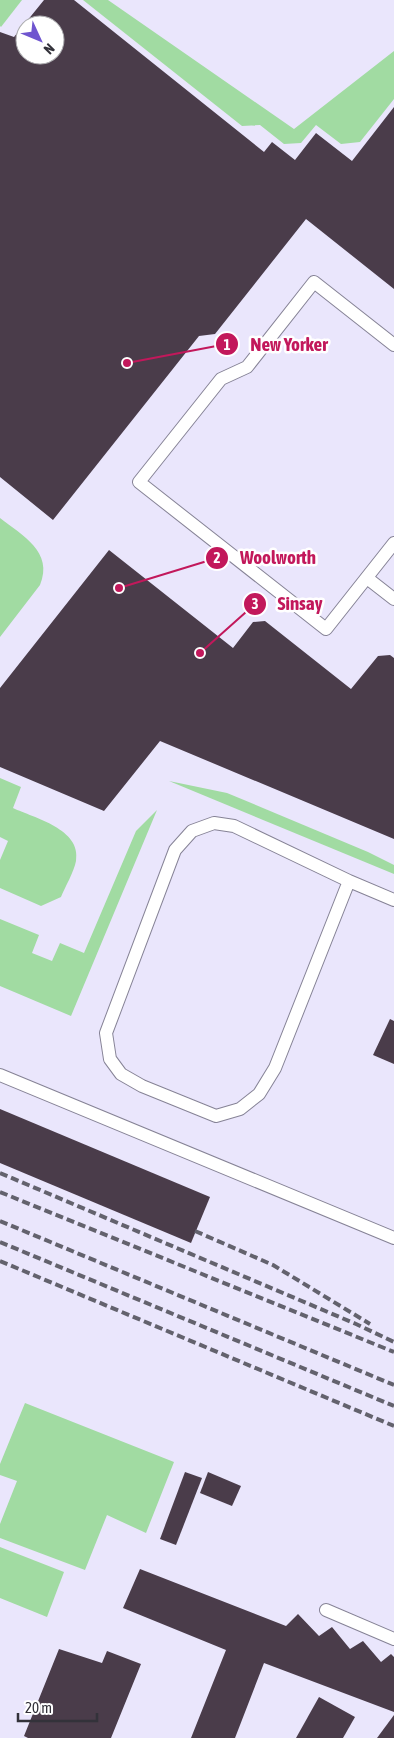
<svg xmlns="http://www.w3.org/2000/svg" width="394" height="1738" font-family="'Asap Condensed',sans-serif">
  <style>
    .green { fill: #a1dba2 }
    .building { fill: #4a3c4a; fill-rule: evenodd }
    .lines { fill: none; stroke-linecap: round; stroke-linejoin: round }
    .lane-casing { stroke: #868396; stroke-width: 14 }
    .lane { stroke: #fff; stroke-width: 12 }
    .rail { stroke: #63626d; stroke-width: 4; stroke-dasharray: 8 4; stroke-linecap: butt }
    .leader { fill: none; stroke: #c2185b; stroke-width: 2 }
    .callout-dot { fill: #c2185b; stroke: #fff; stroke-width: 2 }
    .mark-label { font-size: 15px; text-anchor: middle; font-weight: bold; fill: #fff }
    .callout-label { font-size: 19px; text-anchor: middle; font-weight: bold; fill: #c2185b; stroke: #fff; stroke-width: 5; stroke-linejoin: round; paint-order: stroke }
  </style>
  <rect width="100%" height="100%" fill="#eae6fc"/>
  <!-- green -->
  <g class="green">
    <path d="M0,0H22L1,27L0,26Z"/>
    <path d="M83,0H108L294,129L394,51V99L360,142L341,144L316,125L301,143L284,144L260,125L242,126Z"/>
    <path d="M0,518C22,535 54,552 40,585L0,637Z"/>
    <path d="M0,778L21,787L13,808C34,818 82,829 76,861C74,872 65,887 61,897L41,906L0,888V860L8,841L0,837Z"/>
    <path d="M169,781L227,793L244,800L368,852L394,865V874Z"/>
    <path d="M157,810L71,1016L0,986V919L39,935L32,953L52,961L60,943L84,953L136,831Z"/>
    <path d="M25,1403L174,1462L146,1533L107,1515L85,1570L0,1538V1524L17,1481L0,1475V1464Z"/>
    <path d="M0,1547L64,1572L47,1617L0,1598Z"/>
  </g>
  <!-- building -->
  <g class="building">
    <path d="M44,0H74L264,152L272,142L295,160L316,133L352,161L394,107V289L306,219L215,334L199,336L53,520L0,477V32L14,37ZM25,25H55V55H25Z"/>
    <path d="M109,550L233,648L253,622L265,621L351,689L378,656L390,655L394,658V839L160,741L104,811L0,767V688Z"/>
    <path d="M390,1019L394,1021V1064L373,1055Z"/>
    <path d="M0,1109L210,1197L191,1243L0,1163Z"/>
    <path d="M185,1472L202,1478L176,1545L160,1539Z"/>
    <path d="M208,1472L241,1486L232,1506L200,1493Z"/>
    <path d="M140,1569L286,1626L298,1614L319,1636L332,1627L350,1649L363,1641L381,1662L391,1654L394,1657V1712L264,1663L235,1738H191L226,1650L123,1608Z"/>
    <path d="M59,1649L102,1663L107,1651L141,1664L111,1738H28L24,1736Z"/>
    <path d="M319,1697L355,1717L343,1738H296Z"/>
    <path d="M394,1715V1738H377Z"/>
  </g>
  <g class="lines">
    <defs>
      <g id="lane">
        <path d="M394,345L314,282L247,367L221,379L139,482L326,629L394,543"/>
        <path d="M367,578L394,599"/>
        <path d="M349,881L275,1068L259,1094L240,1109L216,1116L142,1086L121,1074L110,1059L106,1033L175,850L192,831L214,823L234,826L349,881L394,900"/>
        <path d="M0,1075L394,1238"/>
        <path d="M326,1610L394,1639"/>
      </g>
    </defs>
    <!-- lane casing -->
    <use href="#lane" class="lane-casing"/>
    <!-- lane -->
    <use href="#lane" class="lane"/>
    <!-- rail -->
    <g class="rail">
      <path d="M0,1173L356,1324L394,1342"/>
      <path d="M0,1192L394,1352"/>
      <path d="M0,1221L394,1385"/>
      <path d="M195,1231L273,1265L370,1324"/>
      <path d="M0,1242L394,1406"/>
      <path d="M0,1261L394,1426"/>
    </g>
  </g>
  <!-- callouts -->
  <path class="leader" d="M127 363L227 344M119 588L217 558M200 653L255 604"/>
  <g class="callout-dot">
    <circle cx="127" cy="363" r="5"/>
    <circle cx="119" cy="588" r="5"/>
    <circle cx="200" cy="653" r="5"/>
    <circle cx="227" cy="344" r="12"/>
    <circle cx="217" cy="558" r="12"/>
    <circle cx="255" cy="604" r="12"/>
  </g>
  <g class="mark-label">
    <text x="227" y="350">1</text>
    <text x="217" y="563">2</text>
    <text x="255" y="609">3</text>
  </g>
  <g class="callout-label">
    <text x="289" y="351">New Yorker</text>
    <text x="278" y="564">Woolworth</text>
    <text x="300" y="610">Sinsay</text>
  </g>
  <!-- north arrow -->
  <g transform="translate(40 40) rotate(134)"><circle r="24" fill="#ffffff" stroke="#adadb0"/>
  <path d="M0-4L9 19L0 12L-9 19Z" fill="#6f55cf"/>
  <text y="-8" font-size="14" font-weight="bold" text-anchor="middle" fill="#33323a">N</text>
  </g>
  <!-- scale -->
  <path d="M18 1713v8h79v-8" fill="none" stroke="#33323a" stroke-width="2.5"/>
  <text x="25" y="1713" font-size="15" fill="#33323a" stroke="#ffffff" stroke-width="4" paint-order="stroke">20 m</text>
</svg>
